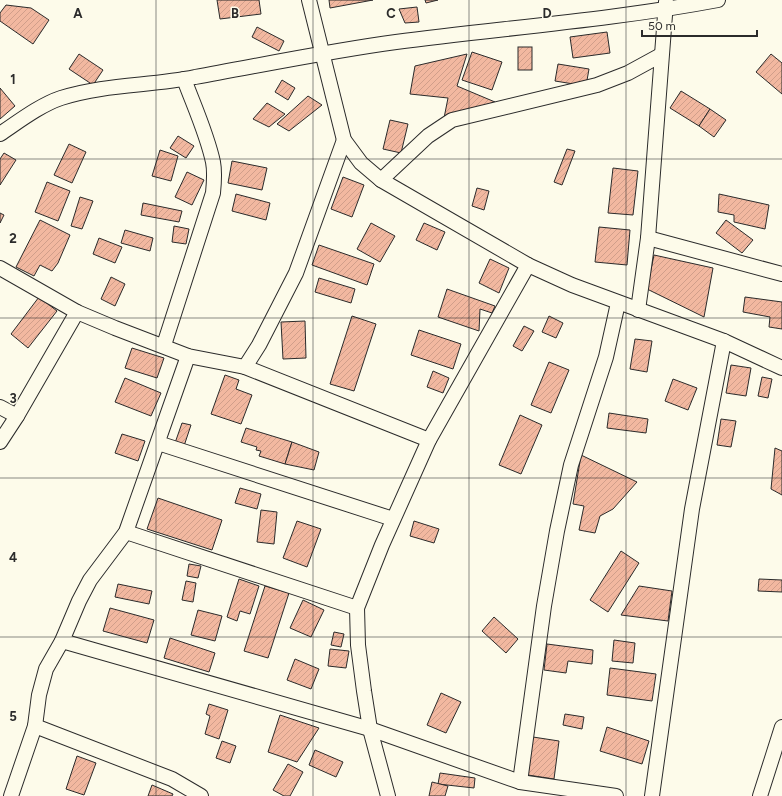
<svg xmlns="http://www.w3.org/2000/svg" width="782" height="796" font-family="Figtree,sans-serif">
  <style>
    .building { fill: url(#building-hatch); stroke: #2b2b2b }
    .lines { fill: none; stroke-linecap: round; stroke-linejoin: round }
    .street-casing { stroke: #2b2b2b; stroke-width: 16 }
    .street { stroke: #fdfbea; stroke-width: 14 }
    .grid { fill: none; stroke: #2b2b2b; stroke-width: 1; stroke-opacity: 0.55 }
    .grid-label { font-size: 13px; text-anchor: middle; font-weight: bold; fill: #2b2b2b; stroke: #fdfbea; stroke-width: 3; stroke-linejoin: round; paint-order: stroke }
  </style>
  <defs>
    <pattern id="building-hatch" width="6" height="6" patternUnits="userSpaceOnUse"><rect width="6" height="6" fill="#f2b8a0"/><path d="M-1 1l2-2M0 6l6-6M5 7l2-2" fill="none" stroke="#d09e8a"/></pattern>
  </defs>
  <rect width="100%" height="100%" fill="#fdfbea"/>
  <!-- building -->
  <g class="building">
    <path d="M217,0H259L261,14L220,19Z"/>
    <path d="M329,0H373L330,8Z"/>
    <path d="M425,0H438L426,3Z"/>
    <path d="M6,5L31,8L49,20L33,44L0,21V13Z"/>
    <path d="M417,7L419,22L405,23L399,9Z"/>
    <path d="M257,27L284,41L279,51L252,37Z"/>
    <path d="M607,32L610,53L573,58L570,37Z"/>
    <rect x="518" y="47" width="14" height="23"/>
    <path d="M472,52L502,62L492,90L462,80Z"/>
    <path d="M79,54L103,70L93,85L69,69Z"/>
    <path d="M467,54L457,86L495,102L444,118L448,98L410,94L415,66Z"/>
    <path d="M771,54L782,63V94L756,72Z"/>
    <path d="M558,64L589,69L586,86L555,81Z"/>
    <path d="M282,80L295,88L288,100L275,92Z"/>
    <path d="M0,88L15,106L0,119Z"/>
    <path d="M681,91L710,109L699,126L670,108Z"/>
    <path d="M308,96L322,105L289,131L277,124Z"/>
    <path d="M267,103L285,114L269,127L253,119Z"/>
    <path d="M710,109L726,120L714,137L699,126Z"/>
    <path d="M390,120L408,124L401,153L383,149Z"/>
    <path d="M178,136L194,146L186,158L170,148Z"/>
    <path d="M69,144L86,152L72,183L54,175Z"/>
    <path d="M567,149L575,151L562,185L554,182Z"/>
    <path d="M160,150L178,156L171,181L152,176Z"/>
    <path d="M4,153L16,160L0,185V159Z"/>
    <path d="M232,161L267,168L262,190L228,183Z"/>
    <path d="M613,168L638,171L633,215L608,213Z"/>
    <path d="M187,172L204,180L192,205L175,197Z"/>
    <path d="M343,177L364,185L352,217L331,209Z"/>
    <path d="M47,182L70,191L58,221L35,212Z"/>
    <path d="M477,188L489,191L484,210L472,206Z"/>
    <path d="M236,194L270,203L266,220L232,211Z"/>
    <path d="M719,194L769,205L765,229L734,222V215L718,212Z"/>
    <path d="M80,197L93,201L82,229L71,226Z"/>
    <path d="M143,203L182,211L179,222L141,215Z"/>
    <path d="M0,213L4,215L0,223Z"/>
    <path d="M40,220L70,235L58,263L52,271L40,265L34,276L16,267Z"/>
    <path d="M726,220L753,240L742,253L716,233Z"/>
    <path d="M371,223L395,236L380,262L357,249Z"/>
    <path d="M424,223L445,232L437,250L416,240Z"/>
    <path d="M174,226L189,229L186,244L172,242Z"/>
    <path d="M599,227L630,230L627,265L595,262Z"/>
    <path d="M125,230L153,238L150,251L121,243Z"/>
    <path d="M99,238L122,247L115,263L93,254Z"/>
    <path d="M319,245L374,264L367,285L312,265Z"/>
    <path d="M654,255L713,268L704,317L647,289Z"/>
    <path d="M490,259L509,268L499,293L479,283Z"/>
    <path d="M111,277L125,284L115,306L101,299Z"/>
    <path d="M319,278L355,289L351,303L315,292Z"/>
    <path d="M447,289L495,306L492,313L480,309L479,331L438,317Z"/>
    <path d="M39,297L57,311L28,348L11,334Z"/>
    <path d="M745,297L782,302V329L769,327L770,317L743,312Z"/>
    <path d="M352,316L376,324L354,391L330,384Z"/>
    <path d="M549,316L563,323L556,338L542,332Z"/>
    <path d="M305,321L306,358L283,359L281,322Z"/>
    <path d="M524,326L534,331L522,351L513,346Z"/>
    <path d="M419,330L461,344L453,369L411,355Z"/>
    <path d="M635,339L652,341L647,372L630,369Z"/>
    <path d="M132,348L164,358L157,378L125,368Z"/>
    <path d="M549,362L569,370L551,413L531,405Z"/>
    <path d="M731,365L751,368L746,396L726,393Z"/>
    <path d="M433,371L449,378L443,393L427,387Z"/>
    <path d="M225,375L239,380L236,389L252,395L241,424L211,414Z"/>
    <path d="M762,377L772,379L768,398L758,396Z"/>
    <path d="M125,378L161,393L151,416L115,402Z"/>
    <path d="M673,379L697,388L688,410L665,401Z"/>
    <path d="M609,413L648,419L646,433L607,428Z"/>
    <path d="M520,415L542,425L521,474L499,465Z"/>
    <path d="M721,419L736,421L731,447L717,445Z"/>
    <path d="M182,423L191,425L184,446L175,443Z"/>
    <path d="M246,428L292,442L285,464L259,456L261,451L256,450L257,447L241,442Z"/>
    <path d="M122,434L145,441L138,461L115,453Z"/>
    <path d="M292,442L319,452L314,470L285,464Z"/>
    <path d="M775,448L782,451V495L771,489Z"/>
    <path d="M581,455L637,482L613,509L600,516L595,533L579,530L584,506L573,504Z"/>
    <path d="M240,488L261,494L257,509L235,503Z"/>
    <path d="M158,498L222,520L212,550L147,529Z"/>
    <path d="M261,510L277,512L274,544L257,542Z"/>
    <path d="M297,521L321,529L307,567L283,558Z"/>
    <path d="M414,521L439,529L434,543L410,536Z"/>
    <path d="M621,551L639,563L608,612L590,600Z"/>
    <path d="M189,564L201,566L198,578L187,576Z"/>
    <path d="M239,579L259,586L250,614L240,611L237,621L227,617Z"/>
    <path d="M759,579L782,580V592L758,591Z"/>
    <path d="M186,581L196,583L193,602L182,600Z"/>
    <path d="M118,584L152,591L149,604L115,597Z"/>
    <path d="M265,586L289,593L268,658L244,651Z"/>
    <path d="M639,586L672,591L668,621L621,615Z"/>
    <path d="M303,600L324,610L311,637L290,628Z"/>
    <path d="M110,608L154,620L147,643L103,631Z"/>
    <path d="M198,610L222,616L215,641L191,635Z"/>
    <path d="M494,617L518,639L506,653L482,631Z"/>
    <path d="M334,632L344,634L341,647L331,645Z"/>
    <path d="M170,638L215,653L209,672L164,658Z"/>
    <path d="M614,640L635,643L633,663L612,661Z"/>
    <path d="M547,644L593,650L592,664L568,661L566,673L544,670Z"/>
    <path d="M330,649L349,651L346,668L328,666Z"/>
    <path d="M295,659L319,669L311,689L287,680Z"/>
    <path d="M610,668L656,674L652,701L607,695Z"/>
    <path d="M441,693L461,702L446,733L427,725Z"/>
    <path d="M209,704L228,710L219,739L205,734L210,716L206,714Z"/>
    <path d="M565,714L584,717L582,729L563,725Z"/>
    <path d="M280,715L319,728L297,762L268,752Z"/>
    <path d="M607,727L649,741L642,764L600,751Z"/>
    <path d="M533,737L559,741L554,779L528,775Z"/>
    <path d="M222,741L236,746L230,763L216,758Z"/>
    <path d="M315,750L343,762L336,777L309,765Z"/>
    <path d="M77,756L96,763L84,795L66,789Z"/>
    <path d="M288,764L303,772L290,796H284L273,790Z"/>
    <path d="M440,773L475,778L474,788L438,784Z"/>
    <path d="M432,782L448,786L445,796H429Z"/>
    <path d="M152,785L173,794L172,796H148Z"/>
  </g>
  <g class="lines">
    <defs>
      <g id="street">
        <path d="M309,0L344,140L361,163L381,180L528,265L572,285L724,341L782,368"/>
        <path d="M0,134C18,122 40,105 61,98C105,84 151,86 195,77C262,65 329,51 396,42C503,28 612,20 718,0"/>
        <path d="M381,180L428,136L452,120L597,85L628,73L661,55"/>
        <path d="M648,238L782,274"/>
        <path d="M0,268L77,312L115,328L188,356L245,367L429,440"/>
        <path d="M638,310L648,238L666,2"/>
        <path d="M164,345L213,193C214,183 215,172 213,162C207,134 194,106 184,79"/>
        <path d="M245,367L259,345L296,273L344,140"/>
        <path d="M0,407L17,416"/>
        <path d="M0,442L17,416L77,312"/>
        <path d="M158,443L393,519"/>
        <path d="M126,532L357,608"/>
        <path d="M62,641L370,729L520,782L616,796"/>
        <path d="M35,726L172,779L201,796"/>
        <path d="M520,782L544,606L557,531L571,465L606,357L618,303"/>
        <path d="M11,796L35,726L39,695L46,669L62,641L79,601L90,580L126,532L188,356"/>
        <path d="M388,796L370,729L364,691L358,645L357,608L382,545L429,440L528,265"/>
        <path d="M652,796L692,509L724,341"/>
        <path d="M760,796L782,727"/>
      </g>
    </defs>
    <!-- street casing -->
    <use href="#street" class="street-casing"/>
    <!-- street -->
    <use href="#street" class="street"/>
  </g>
  <!-- grid -->
  <path class="grid" d="M156,0V796M313,0V796M469,0V796M626,0V796M0,159H782M0,318H782M0,478H782M0,637H782"/>
  <g class="grid-label">
    <text x="78" y="18">A</text>
    <text x="235" y="18">B</text>
    <text x="391" y="18">C</text>
    <text x="547" y="18">D</text>
    <text x="13" y="84">1</text>
    <text x="13" y="243">2</text>
    <text x="13" y="403">3</text>
    <text x="13" y="562">4</text>
    <text x="13" y="721">5</text>
  </g>
  <!-- scale -->
  <path d="M642 30v6h115v-6" fill="none" stroke="#2b2b2b" stroke-width="2"/>
  <text x="648" y="30" font-size="12" fill="#2b2b2b" stroke="#fdfbea" stroke-width="3" paint-order="stroke">50 m</text>
</svg>
